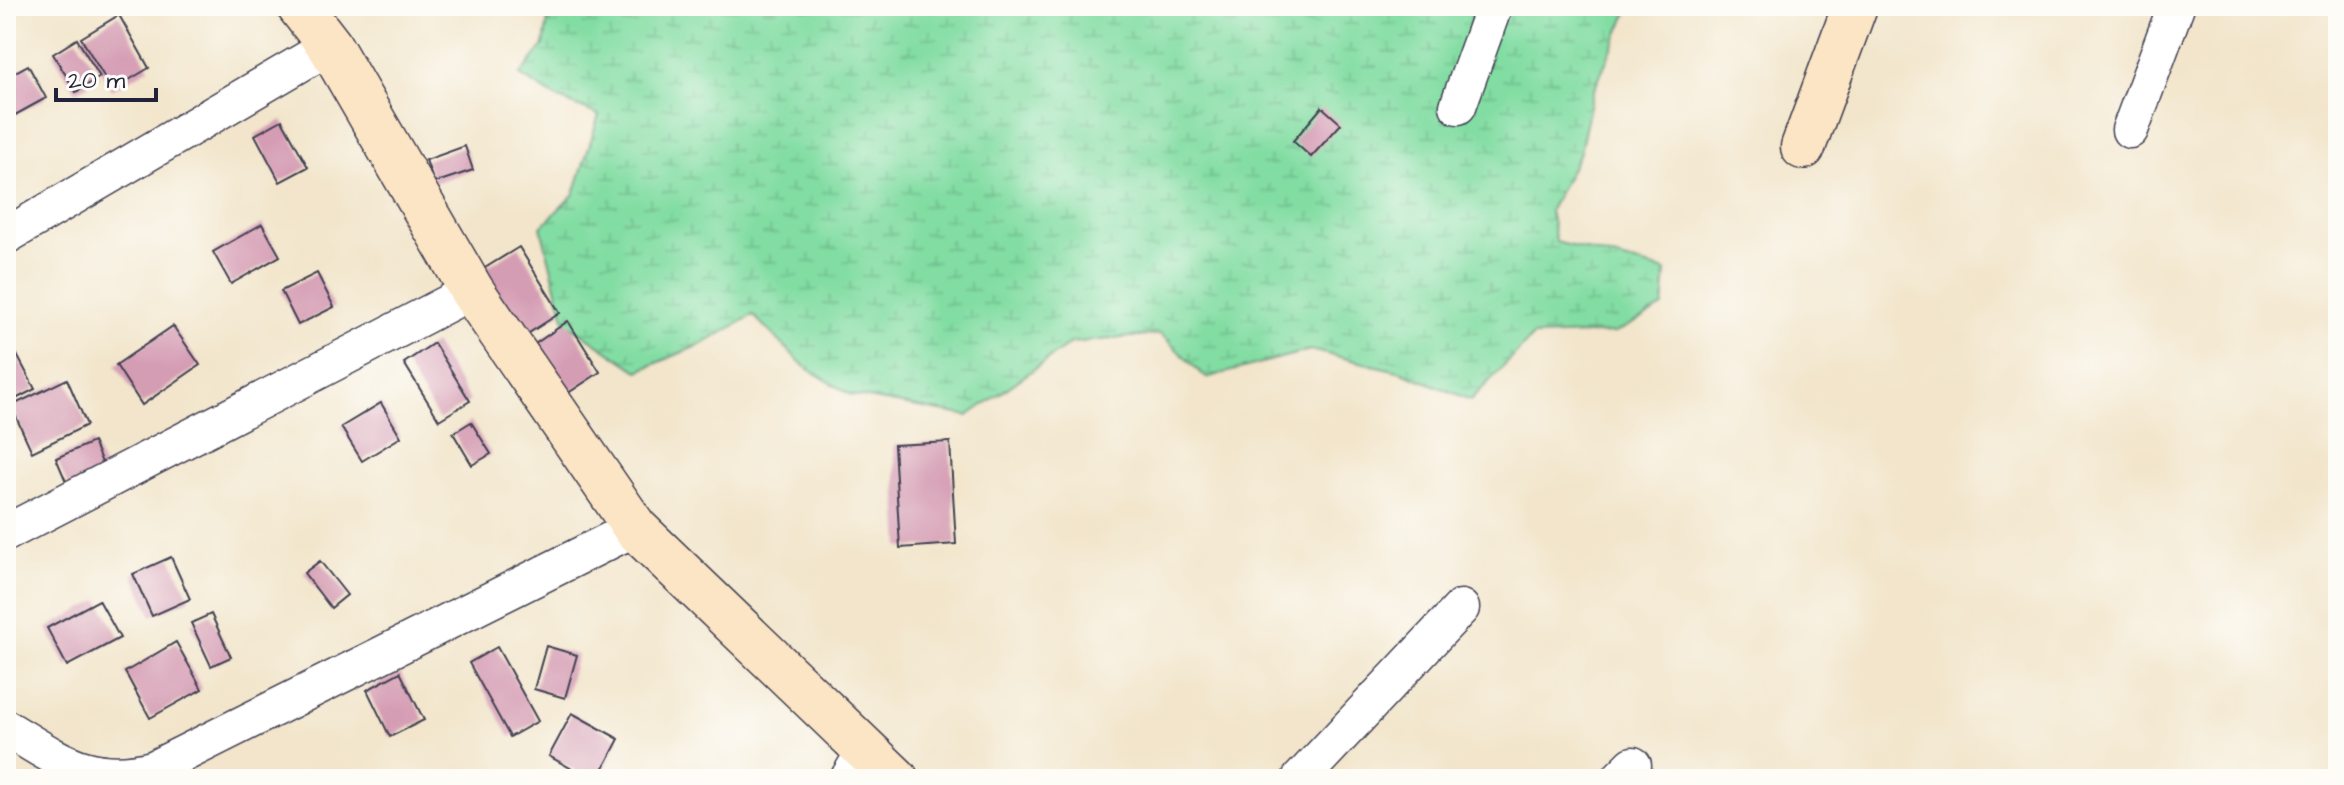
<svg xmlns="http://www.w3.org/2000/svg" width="2344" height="785" font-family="'Architects Daughter',sans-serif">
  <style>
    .wetland { fill: url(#wetland-marsh); stroke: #52806f; stroke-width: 2 }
    .building { fill: #d59db4 }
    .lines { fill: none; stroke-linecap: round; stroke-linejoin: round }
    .street-casing { stroke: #413f51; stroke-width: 39 }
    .secondary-casing { stroke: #413f51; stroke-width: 47 }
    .street { stroke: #fff; stroke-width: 36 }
    .secondary { stroke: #fce5c4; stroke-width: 44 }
  </style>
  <defs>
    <pattern id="wetland-marsh" width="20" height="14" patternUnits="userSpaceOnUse" patternTransform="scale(2)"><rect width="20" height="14" fill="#82dda3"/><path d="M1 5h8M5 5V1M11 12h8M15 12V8" fill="none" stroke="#70bd8d"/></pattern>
  </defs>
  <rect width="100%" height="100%" fill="#fdfcf7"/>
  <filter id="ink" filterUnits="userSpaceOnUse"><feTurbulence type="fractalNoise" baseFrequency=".0125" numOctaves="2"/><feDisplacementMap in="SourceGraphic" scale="16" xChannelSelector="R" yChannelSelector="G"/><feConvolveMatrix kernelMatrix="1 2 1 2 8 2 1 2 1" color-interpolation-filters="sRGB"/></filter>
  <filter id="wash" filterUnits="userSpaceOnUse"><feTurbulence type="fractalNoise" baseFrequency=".006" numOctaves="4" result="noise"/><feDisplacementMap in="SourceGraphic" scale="32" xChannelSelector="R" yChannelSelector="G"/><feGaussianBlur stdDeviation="1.8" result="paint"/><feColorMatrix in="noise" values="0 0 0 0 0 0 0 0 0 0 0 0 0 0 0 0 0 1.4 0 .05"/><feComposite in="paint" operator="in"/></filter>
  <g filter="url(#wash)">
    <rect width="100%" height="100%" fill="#f2e5cb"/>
    <!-- wetland -->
    <path class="wetland" d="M550,6H1630L1593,92L1580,152L1550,210L1556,242L1666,271L1663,307L1615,333L1533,336L1471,400L1402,372L1310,350L1206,378L1161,334L1071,343L968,416L851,395L805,367L753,315L704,343L638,371L565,322L541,227L574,194L599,115L557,98L520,75L544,45Z"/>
    <g id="blocks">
      <!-- building -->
      <g class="building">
        <path d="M119,15L149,68L112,90L81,38Z"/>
        <path d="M77,39L100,77L76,92L53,54Z"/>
        <path d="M28,65L46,98L6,120V77Z"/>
        <path d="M1322,107L1341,124L1311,157L1293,141Z"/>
        <path d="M282,120L308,167L280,182L255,135Z"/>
        <path d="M465,146L473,170L434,183L426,160Z"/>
        <path d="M262,224L280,256L231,284L213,252Z"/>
        <path d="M519,247L560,313L521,338L480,271Z"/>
        <path d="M317,273L334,307L298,325L281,291Z"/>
        <path d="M568,321L600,372L556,401L525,351Z"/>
        <path d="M173,326L200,365L142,405L116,365Z"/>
        <path d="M6,334L35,389L6,404Z"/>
        <path d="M434,343L470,401L439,420L404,363Z"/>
        <path d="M67,379L87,425L32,452L11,406Z"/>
        <path d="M381,403L401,437L362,461L341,427Z"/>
        <path d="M471,422L491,454L472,465L453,433Z"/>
        <path d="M93,442L107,474L70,491L56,458Z"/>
        <path d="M950,442L956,544L900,548L894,445Z"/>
        <path d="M171,557L190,599L152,616L133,574Z"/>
        <path d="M320,561L347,595L331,608L304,573Z"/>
        <path d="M99,600L120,638L67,666L47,628Z"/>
        <path d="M211,614L231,657L211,666L191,623Z"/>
        <path d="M176,642L202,689L150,718L125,672Z"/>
        <path d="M546,646L577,655L565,698L534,689Z"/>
        <path d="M497,647L538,721L510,737L469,663Z"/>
        <path d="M400,672L424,720L390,737L367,690Z"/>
        <path d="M572,713L619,739L598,779H590L549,756Z"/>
      </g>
    </g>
  </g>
  <g filter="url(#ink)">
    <use href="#blocks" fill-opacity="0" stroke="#413f51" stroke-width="2"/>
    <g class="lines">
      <defs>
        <g id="street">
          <path d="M1458,106L1494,6"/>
          <path d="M2130,130L2176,6"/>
          <path d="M6,236L330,46"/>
          <path d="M6,533L472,291"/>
          <path d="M6,728C58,759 89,785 153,769L635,528"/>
          <path d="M848,779L865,751"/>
          <path d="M1300,779L1461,608"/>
          <path d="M1619,779L1633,765"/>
        </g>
        <g id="secondary">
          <path d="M299,6L330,46L472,291L635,528L896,779"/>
          <path d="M1803,147L1855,6"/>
        </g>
      </defs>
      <!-- street casing -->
      <use href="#street" class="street-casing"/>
      <!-- secondary casing -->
      <use href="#secondary" class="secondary-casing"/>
      <!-- street -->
      <use href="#street" class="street"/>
      <!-- secondary -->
      <use href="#secondary" class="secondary"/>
    </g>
  </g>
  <!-- margin -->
  <rect width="2344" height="785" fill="none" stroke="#fdfcf7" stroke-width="32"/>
  <!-- scale -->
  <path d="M56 88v12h100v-12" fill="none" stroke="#22223b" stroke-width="4"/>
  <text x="68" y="88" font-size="24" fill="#22223b" stroke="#fdfcf7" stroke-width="6" paint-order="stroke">20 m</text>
</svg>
